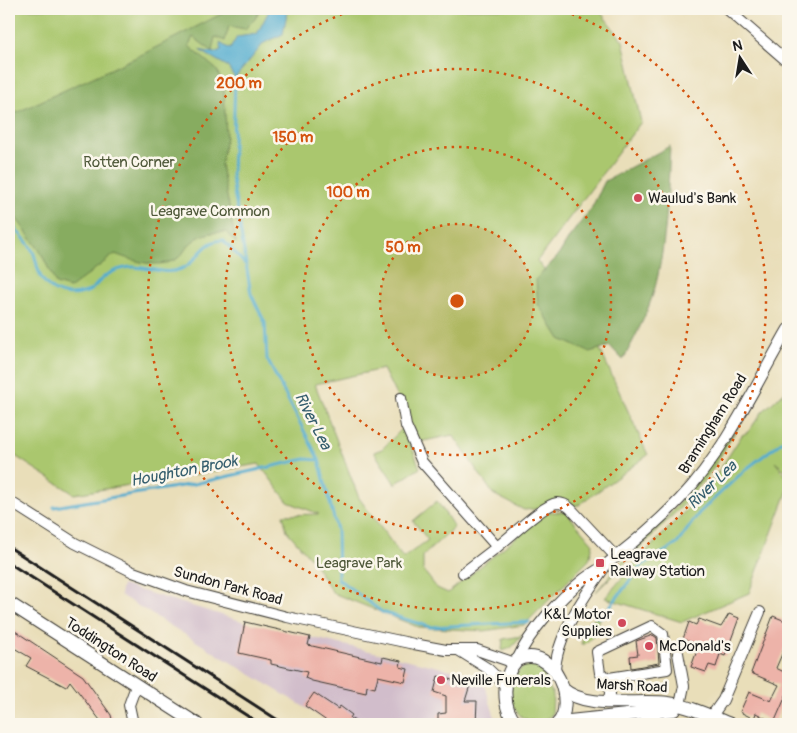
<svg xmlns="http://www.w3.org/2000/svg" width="797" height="733" font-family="Pangolin,sans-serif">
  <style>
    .industrial { fill: #d1bdcb }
    .green { fill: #aac76e; stroke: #637245 }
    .forest { fill: #87ac61; stroke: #52643e }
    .water { fill: #51accf; stroke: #366476 }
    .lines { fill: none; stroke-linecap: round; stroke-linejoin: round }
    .stream { stroke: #51accf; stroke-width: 3 }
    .building { fill: #edb3a9 }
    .minor-casing { stroke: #3b3934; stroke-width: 12 }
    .major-casing { stroke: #3b3934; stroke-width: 14 }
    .minor { stroke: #fff; stroke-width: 10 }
    .major { stroke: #fff; stroke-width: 12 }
    .rail { stroke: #1c1c1c; stroke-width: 3 }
    .ring { fill: none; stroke: #d4530e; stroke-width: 2.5; stroke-dasharray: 2.5 5 }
    .poi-dot { fill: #d1495b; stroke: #fbf7ec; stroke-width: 2 }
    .labels { text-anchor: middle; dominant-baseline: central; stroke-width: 5; stroke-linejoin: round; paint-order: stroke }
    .park-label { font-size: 15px; fill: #4e5839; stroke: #fbf7ec }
    .poi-label { font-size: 15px; fill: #1c1c1c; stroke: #fbf7ec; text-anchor: start }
    .street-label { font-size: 15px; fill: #1c1c1c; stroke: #fbf7ec }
    .water-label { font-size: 16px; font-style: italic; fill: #345d6d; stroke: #fbf7ec }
    .centre { fill: #d4530e; stroke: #fbf7ec; stroke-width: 2.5 }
    .ring-label { font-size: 15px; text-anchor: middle; font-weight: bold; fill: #d4530e; stroke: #fbf7ec; stroke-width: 5; stroke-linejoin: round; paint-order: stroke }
  </style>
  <rect width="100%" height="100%" fill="#fbf7ec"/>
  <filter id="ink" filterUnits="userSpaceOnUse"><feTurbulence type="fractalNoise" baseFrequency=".02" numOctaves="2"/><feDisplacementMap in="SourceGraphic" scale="10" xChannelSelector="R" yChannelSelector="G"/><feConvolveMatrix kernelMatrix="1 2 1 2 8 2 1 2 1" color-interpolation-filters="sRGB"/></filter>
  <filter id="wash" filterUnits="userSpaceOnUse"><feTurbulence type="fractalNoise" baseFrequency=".0096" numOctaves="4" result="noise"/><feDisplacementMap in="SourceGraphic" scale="20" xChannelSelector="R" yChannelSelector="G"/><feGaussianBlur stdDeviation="1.12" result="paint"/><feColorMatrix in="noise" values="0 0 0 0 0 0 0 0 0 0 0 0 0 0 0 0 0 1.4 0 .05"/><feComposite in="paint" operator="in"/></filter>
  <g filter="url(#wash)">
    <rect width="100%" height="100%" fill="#e9deb9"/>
    <!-- industrial -->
    <path class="industrial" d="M122,585L245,622L473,675L485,686L497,724H332L120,595Z"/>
    <!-- green -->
    <g class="green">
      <path d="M9,9H598L623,41L641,122L537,261L593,334L648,455L579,505L524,510L493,494L453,435L419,442L383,369L315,384L359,498L403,558L428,540L413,521L437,501L454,527L423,556V570L437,588L448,593L547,512H566L593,544L589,560L524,625L484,631L418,627L333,593L312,560L287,531L283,515L319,514L288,502L259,464L74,494L9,452Z"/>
      <path d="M788,389V473L775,462L788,478V490L749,593L682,622L605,598L633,565L697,499L717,474L742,435L748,432L763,411Z"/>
      <path d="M739,425L712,470L688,500L595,593L625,558L667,518Z"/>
      <path d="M404,427L420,468L395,484L374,452L382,449Z"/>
      <path d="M598,618L599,621L595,625L599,630L585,644H581L589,620Z"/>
      <path d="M522,636L511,648L502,651L503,639Z"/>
      <path d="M532,664L540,667L553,695L552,715L539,723C532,721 523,720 518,713C503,696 511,668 532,664Z"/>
    </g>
    <!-- forest -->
    <g class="forest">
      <path d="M231,9H260L255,19L245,29L229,26L225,41L215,37L212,51L193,37L189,46L217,70L224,89L226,137L221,165L236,243L226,232C210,232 199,234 188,246C184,250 183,255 178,258C160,270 134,261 115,254L70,288L56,284L40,251L14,215L9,212V116L145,53Z"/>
      <path d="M670,146C668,189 667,233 658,275C652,305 637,334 623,360L610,346L589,352L560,339L538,304L536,279L558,256L570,236L591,209L605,181Z"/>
    </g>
    <!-- water -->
    <path class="water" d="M270,9H292L287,13L283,34L264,43L235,78L227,66L199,50L214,53L221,50L220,43L230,49L237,37L257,34Z"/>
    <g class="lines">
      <!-- stream -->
      <g class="stream">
        <path d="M235,78L232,179L251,294L265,323L267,359L319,460L337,530L338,579L382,612L430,627L529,622"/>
        <path d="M9,222C16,230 26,239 31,248C37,257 36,268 41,277C52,295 69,298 87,292C94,290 98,281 104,277C108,274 116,270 121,269C141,262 162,277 181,269C199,262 201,241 223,240L245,264"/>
        <path d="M54,507L194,484L305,459L319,460"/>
        <path d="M596,616L602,617L641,566L677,544L699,513L745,470L788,437"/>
      </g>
    </g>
    <g id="blocks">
      <!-- building -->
      <g class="building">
        <path d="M729,614L739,618L725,656L720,654L716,667L709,665L706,672L691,667L699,645L683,639L689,622L696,625L699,619L721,627Z"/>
        <path d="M773,616L788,622V649L785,647L776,668L788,674V691L774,723L756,713L754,719L740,712L749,692L771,701L779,685L751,673Z"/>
        <path d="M245,622L310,637L308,645L382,662L383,657L401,661L400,667L408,669L405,682L378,676L375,688L367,686L366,693L312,681L305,678L307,672L271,664V660L239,653Z"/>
        <path d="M9,627L83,676L111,715L113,724H103L70,681L66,687L26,666L31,658L9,645Z"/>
        <path d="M653,635L657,638L659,663L631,668L630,656L638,655L636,641Z"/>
        <path d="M438,676L470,685L465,701H477L476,724H438V714L446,713V696L434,692Z"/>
        <path d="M314,693L338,709L340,706L352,715L350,718L360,724H331L305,706Z"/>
      </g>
    </g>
  </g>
  <g filter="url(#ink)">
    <use href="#blocks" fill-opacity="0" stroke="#3b3934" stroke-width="1"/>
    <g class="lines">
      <defs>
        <g id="minor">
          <path d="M727,9L788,62"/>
          <path d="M401,398L406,426L422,462L497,547C509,538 544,504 557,503C563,503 567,505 571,509L616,557"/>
          <path d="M9,501L75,543L133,572L186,591L287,617L414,644L446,650H477L515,663"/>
          <path d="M463,573L497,547"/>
          <path d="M458,650L487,668L506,686"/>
          <path d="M678,653L684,686L680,705"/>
          <path d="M517,660C530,631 559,599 584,579C594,571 606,566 615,557C638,539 660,520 680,499C726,450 755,386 788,329"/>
          <path d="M555,673C555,638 585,595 604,568"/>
          <path d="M608,701L610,694L609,678L600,673L597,652L652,626L663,634L667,669L609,678"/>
          <path d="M711,717L723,700L760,612"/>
          <path d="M133,724L129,705L136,686"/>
        </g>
        <g id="major">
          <path d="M9,603L197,724"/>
          <path d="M563,689C586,710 638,699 668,703C690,706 710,716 730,724"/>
          <path d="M560,722L674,710"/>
          <path d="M517,724C501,708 502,676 517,660C556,643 577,706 557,724"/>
        </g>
      </defs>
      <!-- minor casing -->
      <use href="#minor" class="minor-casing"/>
      <!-- major casing -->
      <use href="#major" class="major-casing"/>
      <!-- minor -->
      <use href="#minor" class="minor"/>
      <!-- major -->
      <use href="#major" class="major"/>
      <!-- rail -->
      <g class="rail">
        <path d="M9,547L284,724"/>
        <path d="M9,563L260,724"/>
      </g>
    </g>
  </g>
  <!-- distance rings -->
  <circle cx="457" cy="301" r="77" fill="#d4530e" fill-opacity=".12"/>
  <g class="ring">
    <circle cx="457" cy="301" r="77"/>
    <circle cx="457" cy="301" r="154"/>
    <circle cx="457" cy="301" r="232"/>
    <path d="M558 9A309 309 0 1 1 356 9"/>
  </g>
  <!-- markers -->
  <g class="poi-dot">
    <circle cx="638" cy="198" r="5"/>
    <rect x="595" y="558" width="10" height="10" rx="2.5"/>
    <circle cx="622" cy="623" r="5"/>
    <circle cx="649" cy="646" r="5"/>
    <circle cx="441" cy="680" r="5"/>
  </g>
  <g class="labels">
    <!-- park labels -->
    <g class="park-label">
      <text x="129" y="162">Rotten Corner</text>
      <text x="210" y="211">Leagrave Common</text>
      <text x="359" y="563">Leagrave Park</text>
    </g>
    <!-- poi labels -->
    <g class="poi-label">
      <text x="648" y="198">Waulud's Bank</text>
      <text x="610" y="554">Leagrave<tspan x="610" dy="17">Railway Station</tspan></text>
      <text x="612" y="614" text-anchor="end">K&amp;L Motor<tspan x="612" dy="17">Supplies</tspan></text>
      <text x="659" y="646">McDonald's</text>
      <text x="451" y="680">Neville Funerals</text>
    </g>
    <!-- street labels -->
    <g class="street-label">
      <text transform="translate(713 424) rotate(-58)">Bramingham Road</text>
      <text transform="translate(228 586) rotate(15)">Sundon Park Road</text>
      <text transform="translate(111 650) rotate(33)">Toddington Road</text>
      <text transform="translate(632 686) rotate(3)">Marsh Road</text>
    </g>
    <!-- water labels -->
    <g class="water-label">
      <text transform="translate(313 421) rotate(63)">River Lea</text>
      <text transform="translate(184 471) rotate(-11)">Houghton Brook</text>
      <text transform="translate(712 485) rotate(-44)">River Lea</text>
    </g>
  </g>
  <circle cx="457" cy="301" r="8" class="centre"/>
  <g class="ring-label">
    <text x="239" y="88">200 m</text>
    <text x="293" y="142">150 m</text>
    <text x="348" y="197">100 m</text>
    <text x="403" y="252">50 m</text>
  </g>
  <!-- margin -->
  <rect width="797" height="733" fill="none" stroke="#fbf7ec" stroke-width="30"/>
  <!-- north arrow -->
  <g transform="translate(740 58) rotate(348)" stroke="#fbf7ec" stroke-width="4" paint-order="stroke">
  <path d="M0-4L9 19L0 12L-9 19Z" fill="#1c1c1c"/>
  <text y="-8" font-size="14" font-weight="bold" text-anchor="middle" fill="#1c1c1c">N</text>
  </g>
</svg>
